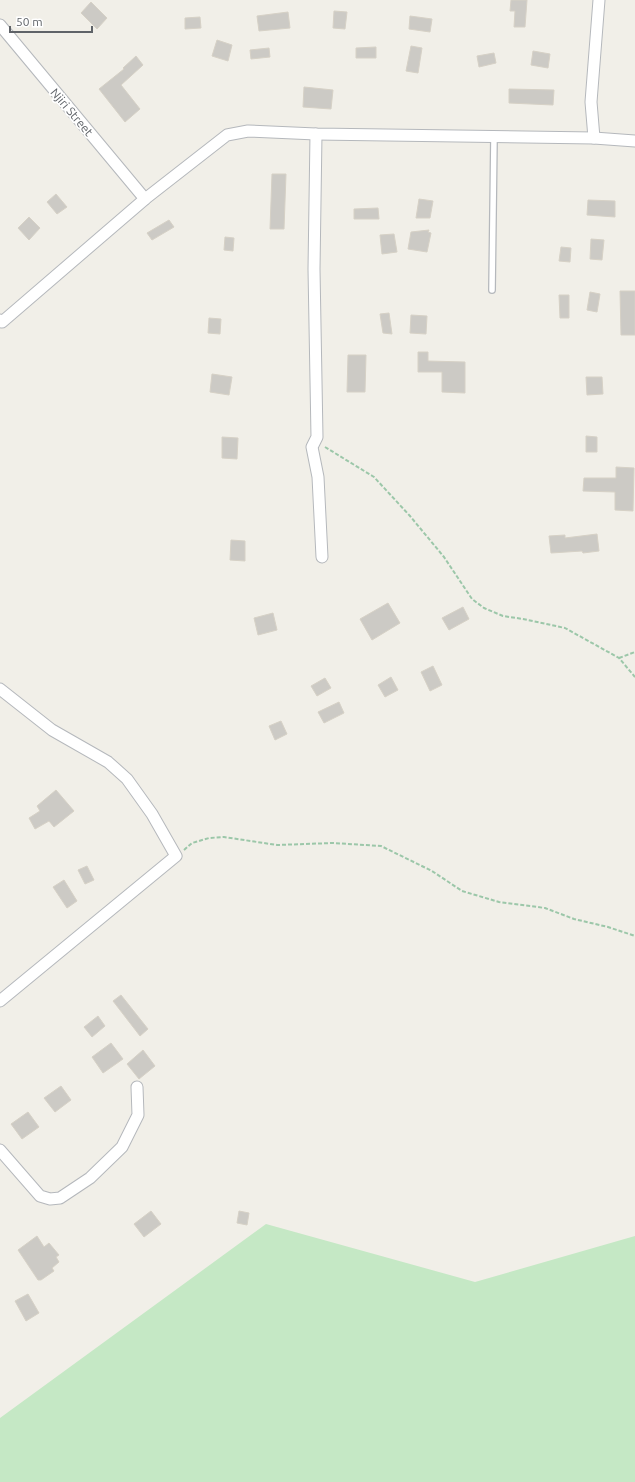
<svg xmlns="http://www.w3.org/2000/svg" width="635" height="1482" font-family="Ubuntu,sans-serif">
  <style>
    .green { fill: #c5e8c5 }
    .building { fill: #cccac5; stroke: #d6d1c6 }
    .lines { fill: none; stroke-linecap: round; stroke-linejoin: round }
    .lane-casing { stroke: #b5b8bc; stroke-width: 8 }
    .street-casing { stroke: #b5b8bc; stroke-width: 13 }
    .path { stroke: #9cc7a9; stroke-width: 2; stroke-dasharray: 4 2; stroke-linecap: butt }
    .lane { stroke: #fff; stroke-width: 5.5 }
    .street { stroke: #fff; stroke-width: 11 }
    .labels { text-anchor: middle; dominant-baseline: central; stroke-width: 3.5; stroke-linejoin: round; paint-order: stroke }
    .street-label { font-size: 12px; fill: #5f6368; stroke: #fff }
  </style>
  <rect width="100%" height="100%" fill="#f1efe8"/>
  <!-- green -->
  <path class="green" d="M266,1224L475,1282L635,1236V1482H0V1418Z"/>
  <!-- building -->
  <g class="building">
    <path d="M511,0H527L525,27H514L515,11H510Z"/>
    <path d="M91,2L107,18L97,29L81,13Z"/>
    <path d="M334,11L347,12L345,29L333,28Z"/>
    <path d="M288,12L290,28L259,31L257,16Z"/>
    <path d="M410,16L432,19L430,32L409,29Z"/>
    <path d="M200,17L201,28L185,29V18Z"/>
    <path d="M217,40L232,45L228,61L212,56Z"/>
    <path d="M411,46L422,48L418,73L406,71Z"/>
    <path d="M376,47V58H356V48Z"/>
    <path d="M269,48L270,57L251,59L250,50Z"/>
    <path d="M533,51L550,54L548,68L531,65Z"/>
    <path d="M494,53L496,63L479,67L477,56Z"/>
    <path d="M136,56L143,65L121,85L140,109L125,122L99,89L124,69L123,68Z"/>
    <path d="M304,87L333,90L331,109L303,107Z"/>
    <path d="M509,89L554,90L553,105L509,103Z"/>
    <path d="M272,174H286L284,229H270Z"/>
    <path d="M56,194L67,207L57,214L47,202Z"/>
    <path d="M419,199L433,201L430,218H416Z"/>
    <path d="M588,200L615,201V217L587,215Z"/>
    <path d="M378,208L379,219H354V209Z"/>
    <path d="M29,217L40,228L29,240L18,228Z"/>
    <path d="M169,220L174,227L152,240L147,233Z"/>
    <path d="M429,230L428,232L431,233L427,252L408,249L411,232Z"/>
    <path d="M394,234L397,252L382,254L380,235Z"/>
    <path d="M225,237L234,238L233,251L224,250Z"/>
    <path d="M591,239L604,240L602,260L590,259Z"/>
    <path d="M561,247L571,248L570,262L559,261Z"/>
    <path d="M620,291H635V335H621Z"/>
    <path d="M590,292L600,294L597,312L587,310Z"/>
    <path d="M559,295H569V318H560Z"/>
    <path d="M389,313L392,334L383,333L380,314Z"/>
    <path d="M411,315L427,316L426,334L410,333Z"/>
    <path d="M209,318L221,319L220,334L208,333Z"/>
    <path d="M418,352H428V361L465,362V393L442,392V372H418Z"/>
    <path d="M348,355H366L365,392H347Z"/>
    <path d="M212,374L232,377L229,395L210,392Z"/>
    <path d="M586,377H602L603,394L587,395Z"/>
    <path d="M586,436L597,437V452H586Z"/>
    <path d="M222,437L238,438L237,459L222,458Z"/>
    <path d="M616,467L634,468L633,511L615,510V492L583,491L584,478H616Z"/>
    <path d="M597,534L599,551L583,553L582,551L551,553L549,536L565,535V538Z"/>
    <path d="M231,540L245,541V561L230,560Z"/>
    <path d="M388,603L400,623L372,640L360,619Z"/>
    <path d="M463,607L469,619L449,630L442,618Z"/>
    <path d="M273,613L277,630L258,635L254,618Z"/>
    <path d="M433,666L442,685L430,691L421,672Z"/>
    <path d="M391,677L398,690L385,697L378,685Z"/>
    <path d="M325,678L331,688L317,696L311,686Z"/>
    <path d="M339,702L344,713L324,723L318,712Z"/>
    <path d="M281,721L287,734L275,740L269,726Z"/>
    <path d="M56,790L74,811L54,827L49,821L35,829L29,818L40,811L37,806Z"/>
    <path d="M87,866L94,880L85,884L78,870Z"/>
    <path d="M64,880L77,901L67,908L53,887Z"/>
    <path d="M121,995L148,1029L140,1036L113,1001Z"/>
    <path d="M98,1016L105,1026L92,1037L84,1027Z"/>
    <path d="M111,1043L123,1059L103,1073L92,1057Z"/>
    <path d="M143,1050L155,1066L139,1079L127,1064Z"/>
    <path d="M61,1086L71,1100L55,1112L44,1098Z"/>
    <path d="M28,1112L39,1127L22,1139L11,1124Z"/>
    <path d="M151,1211L161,1224L144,1237L134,1224Z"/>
    <path d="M239,1211L249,1213L247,1225L237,1223Z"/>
    <path d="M37,1236L44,1247L49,1243L59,1255L56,1257L59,1262L52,1268L54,1271L41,1280H38L18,1250Z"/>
    <path d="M28,1294L39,1313L26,1321L15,1301Z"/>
  </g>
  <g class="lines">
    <defs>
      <path id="lane" d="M492,290L494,137"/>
      <g id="street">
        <path d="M0,25L145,199"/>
        <path d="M316,134L314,269L317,437L312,447L318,477L322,557"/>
        <path d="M594,138L591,102L599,0"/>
        <path d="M0,320L2,322L145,199L227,135L248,131L316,134L594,138L635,141"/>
        <path d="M0,689L52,730L108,762L127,779L152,814L176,856L0,1001"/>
        <path d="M0,1150L40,1196L50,1199L60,1198L90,1178L122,1147L138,1115L137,1087"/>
      </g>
    </defs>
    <!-- lane casing -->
    <use href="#lane" class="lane-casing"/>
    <!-- street casing -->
    <use href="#street" class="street-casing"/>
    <!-- path -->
    <g class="path">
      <path d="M325,447L374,477L410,516L444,557L472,599L484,608L503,616L523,619L565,628L619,658L635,677"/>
      <path d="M619,658L635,652"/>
      <path d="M184,850L192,843L209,838L224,837L277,845L333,843L381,846L432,871L462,891L499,902L545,908L574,919L608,927L635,936"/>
    </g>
    <!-- lane -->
    <use href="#lane" class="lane"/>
    <!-- street -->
    <use href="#street" class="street"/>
  </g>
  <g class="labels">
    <!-- street labels -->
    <g class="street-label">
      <text transform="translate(72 112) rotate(50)">Njiri Street</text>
    </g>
  </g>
  <!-- scale -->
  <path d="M10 26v6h82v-6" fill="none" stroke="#5f6368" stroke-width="2"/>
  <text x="16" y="26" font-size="12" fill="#5f6368" stroke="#ffffff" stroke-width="3" paint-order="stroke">50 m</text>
</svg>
